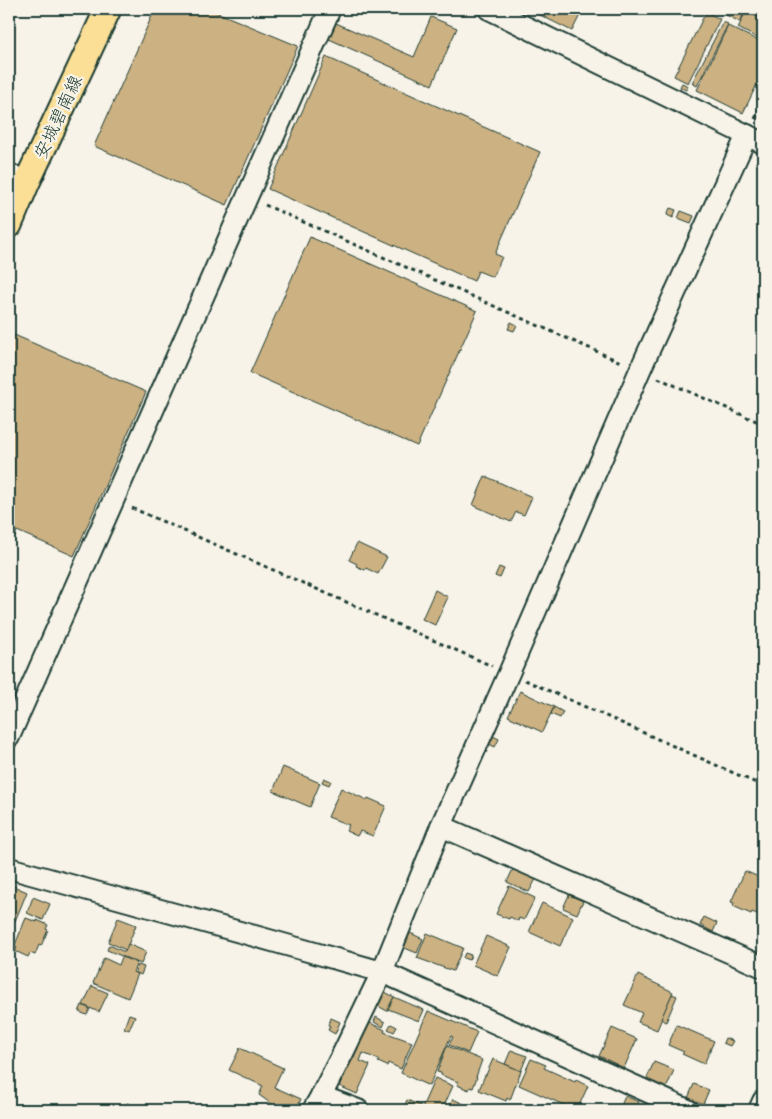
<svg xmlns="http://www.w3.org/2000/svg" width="772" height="1119" font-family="Itim,'Klee One',sans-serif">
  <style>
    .building { fill: #ccb182; stroke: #1f3d34 }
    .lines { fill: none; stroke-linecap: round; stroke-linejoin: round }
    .minor-casing { stroke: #1f3d34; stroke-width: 24 }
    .major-casing { stroke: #1f3d34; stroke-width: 29 }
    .path { stroke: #1f3d34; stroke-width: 3; stroke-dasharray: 4 4; stroke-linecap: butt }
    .minor { stroke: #f7f3e8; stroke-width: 20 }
    .major { stroke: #fbdf96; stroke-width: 25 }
    .labels { text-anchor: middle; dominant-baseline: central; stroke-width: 4.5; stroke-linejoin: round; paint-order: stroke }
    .street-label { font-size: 18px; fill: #1f3d34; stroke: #f7f3e8 }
  </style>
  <rect width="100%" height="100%" fill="#f7f3e8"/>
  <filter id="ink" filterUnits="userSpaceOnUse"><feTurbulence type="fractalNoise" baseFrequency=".02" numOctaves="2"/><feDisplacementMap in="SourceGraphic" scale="10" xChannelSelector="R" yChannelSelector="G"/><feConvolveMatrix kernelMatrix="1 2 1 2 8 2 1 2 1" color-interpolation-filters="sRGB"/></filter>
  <g filter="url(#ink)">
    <!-- building -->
    <g class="building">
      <path d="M155,9H209L298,46L227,205L94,146Z"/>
      <path d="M528,9H583L572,31Z"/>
      <path d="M711,9H724L722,14Z"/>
      <path d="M729,9H746L740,22L726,15Z"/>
      <path d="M752,9H763V18L750,12Z"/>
      <path d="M746,11L763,20V41L738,28Z"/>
      <path d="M706,12L720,19L688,83L674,76Z"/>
      <path d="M431,17L457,28L432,85L329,39L336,23L414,57Z"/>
      <path d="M723,22L728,24L697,86L692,83Z"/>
      <path d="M728,26L763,43V72L743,113L697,90Z"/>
      <path d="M326,57L540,152L495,254L502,257L493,277L478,271L474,281L268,189Z"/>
      <path d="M682,83L688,86L686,90L680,87Z"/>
      <path d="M670,208L676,210L673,218L667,215Z"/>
      <path d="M681,211L694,216L691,223L678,218Z"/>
      <path d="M310,237L477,311L417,446L250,373Z"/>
      <path d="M511,322L517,325L514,331L508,329Z"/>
      <path d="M12,334L146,392L74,556L17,531L13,541L9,539V342Z"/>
      <path d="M485,476L532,497L524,515L516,512L511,522L473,505Z"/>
      <path d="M357,543L387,557L378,574L366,568L365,570L356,566L357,564L349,560Z"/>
      <path d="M499,567L504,569L500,578L495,576Z"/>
      <path d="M435,590L448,597L435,625L422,619Z"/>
      <path d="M520,691L554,707L542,732L508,716Z"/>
      <path d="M554,707L563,712L560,718L551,714Z"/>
      <path d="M493,736L499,739L495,747L489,744Z"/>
      <path d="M283,767L320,783L310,807L273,791Z"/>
      <path d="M324,778L331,781L329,785L322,782Z"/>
      <path d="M341,788L367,800L368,798L386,806L373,836L360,831L357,836L346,831L349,825L328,817Z"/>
      <path d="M513,869L536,879L529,892L507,882Z"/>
      <path d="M745,871L763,879V899L757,914L752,912L751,914L733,906L734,903L731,902Z"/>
      <path d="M9,884L27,892L15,921L9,918Z"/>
      <path d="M509,886L535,898L524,920L519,918L518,921L510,917L509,919L496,914Z"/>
      <path d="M569,895L583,901L577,914L563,908Z"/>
      <path d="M33,897L50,904L43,920L27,913Z"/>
      <path d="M542,903L573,917L560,946L529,932Z"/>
      <path d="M704,917L717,923L713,932L700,925Z"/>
      <path d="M26,918L37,922V920L48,925L46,929L48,930L41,946L39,945L35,955L30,953L28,957L15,951L17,948L14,947Z"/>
      <path d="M118,918L136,925L126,950L108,942Z"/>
      <path d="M408,932L423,939L417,953L402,947Z"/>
      <path d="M427,933L463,948L453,971L417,958Z"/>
      <path d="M486,936L511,947L498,976L473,965Z"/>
      <path d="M128,944L146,952L141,964L107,950L109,945L125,952Z"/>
      <path d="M465,953L471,955L469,960L463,958Z"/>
      <path d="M122,957L137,963L133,972L138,974L128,998L93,983L104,958L119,965Z"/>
      <path d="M138,965L144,967L141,975L135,972Z"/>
      <path d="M638,975L673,992L657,1030L638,1022L642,1013L624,1005Z"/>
      <path d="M92,986L108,993L99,1012L83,1005Z"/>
      <path d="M385,992L394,997L387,1011L378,1006Z"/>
      <path d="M672,994L677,996L666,1022L661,1019Z"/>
      <path d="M394,997L424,1010L419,1021L388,1009Z"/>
      <path d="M82,1005L90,1009L87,1015L79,1012Z"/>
      <path d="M428,1011L477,1032L468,1053L449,1045L453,1037L451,1036L429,1086L401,1073Z"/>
      <path d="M129,1014L135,1016L129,1030L124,1028Z"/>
      <path d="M376,1017L385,1022L383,1027L374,1022Z"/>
      <path d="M331,1018L340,1022L335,1034L328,1030L330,1026L328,1025Z"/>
      <path d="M368,1022L385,1030L384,1032L412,1042L401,1069L388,1063L387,1066L378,1062L379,1060L363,1053L360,1061L370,1065L357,1094L339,1086L355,1049H356Z"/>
      <path d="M391,1024L397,1027L394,1032L388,1029Z"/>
      <path d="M677,1025L714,1041L704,1064L682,1054L684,1052L668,1045Z"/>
      <path d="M612,1028L637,1039L624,1068L599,1056Z"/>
      <path d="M725,1038L733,1041L730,1046L723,1043Z"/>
      <path d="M447,1046L482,1060L476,1077H477L473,1088L470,1087L469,1090L457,1085L458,1082L441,1075V1073L437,1072Z"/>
      <path d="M240,1048L283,1068L274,1087L301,1099L296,1110H280L259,1095L263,1086L229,1070Z"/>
      <path d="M511,1050L527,1056L521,1071L505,1064Z"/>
      <path d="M493,1059L521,1071L510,1100L507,1098L506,1101L479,1090L485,1075H486Z"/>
      <path d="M531,1059L546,1065L544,1068L575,1082L576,1080L588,1086L577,1110H564L566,1106L519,1085Z"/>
      <path d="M654,1062L674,1070L666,1089L646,1080Z"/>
      <path d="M435,1078L453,1086L442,1110H421Z"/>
      <path d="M694,1084L709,1090L703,1104L688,1098Z"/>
      <path d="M625,1096L639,1102L635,1110H632L621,1106Z"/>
      <path d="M453,1099L466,1105L463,1110H448Z"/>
      <path d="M407,1100L421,1106L419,1110H403Z"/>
      <path d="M127,1103L142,1110H124Z"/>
      <path d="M645,1105L656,1110H642Z"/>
    </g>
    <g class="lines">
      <defs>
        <g id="minor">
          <path d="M489,9L763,143"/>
          <path d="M9,174L27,182"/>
          <path d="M9,737L330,9"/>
          <path d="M441,826L763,967"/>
          <path d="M9,868L276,942L382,972L688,1110"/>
          <path d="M321,1096L358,1110"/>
          <path d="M313,1110L321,1096L344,1051L382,972L441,826L509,673L640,370L747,135"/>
          <path d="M759,1110L763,1101"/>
        </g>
        <path id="major" d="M9,225L27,182L108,9"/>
      </defs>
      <!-- minor casing -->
      <use href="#minor" class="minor-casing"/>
      <!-- major casing -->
      <use href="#major" class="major-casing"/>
      <!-- path -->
      <g class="path">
        <path d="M755,119L763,102"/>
        <path d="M265,205L623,363"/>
        <path d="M658,378L763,424"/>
        <path d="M132,508L492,666"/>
        <path d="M525,680L763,786"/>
      </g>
      <!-- minor -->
      <use href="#minor" class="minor"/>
      <!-- major -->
      <use href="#major" class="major"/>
    </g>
  </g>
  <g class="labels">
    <!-- street labels -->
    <g class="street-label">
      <text transform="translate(58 117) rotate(-65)">安城碧南線</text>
    </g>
  </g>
  <!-- margin -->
  <rect width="772" height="1119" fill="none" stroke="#f7f3e8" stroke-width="30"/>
  <rect x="15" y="15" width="742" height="1089" fill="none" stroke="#1f3d34" stroke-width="2" filter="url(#ink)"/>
</svg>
